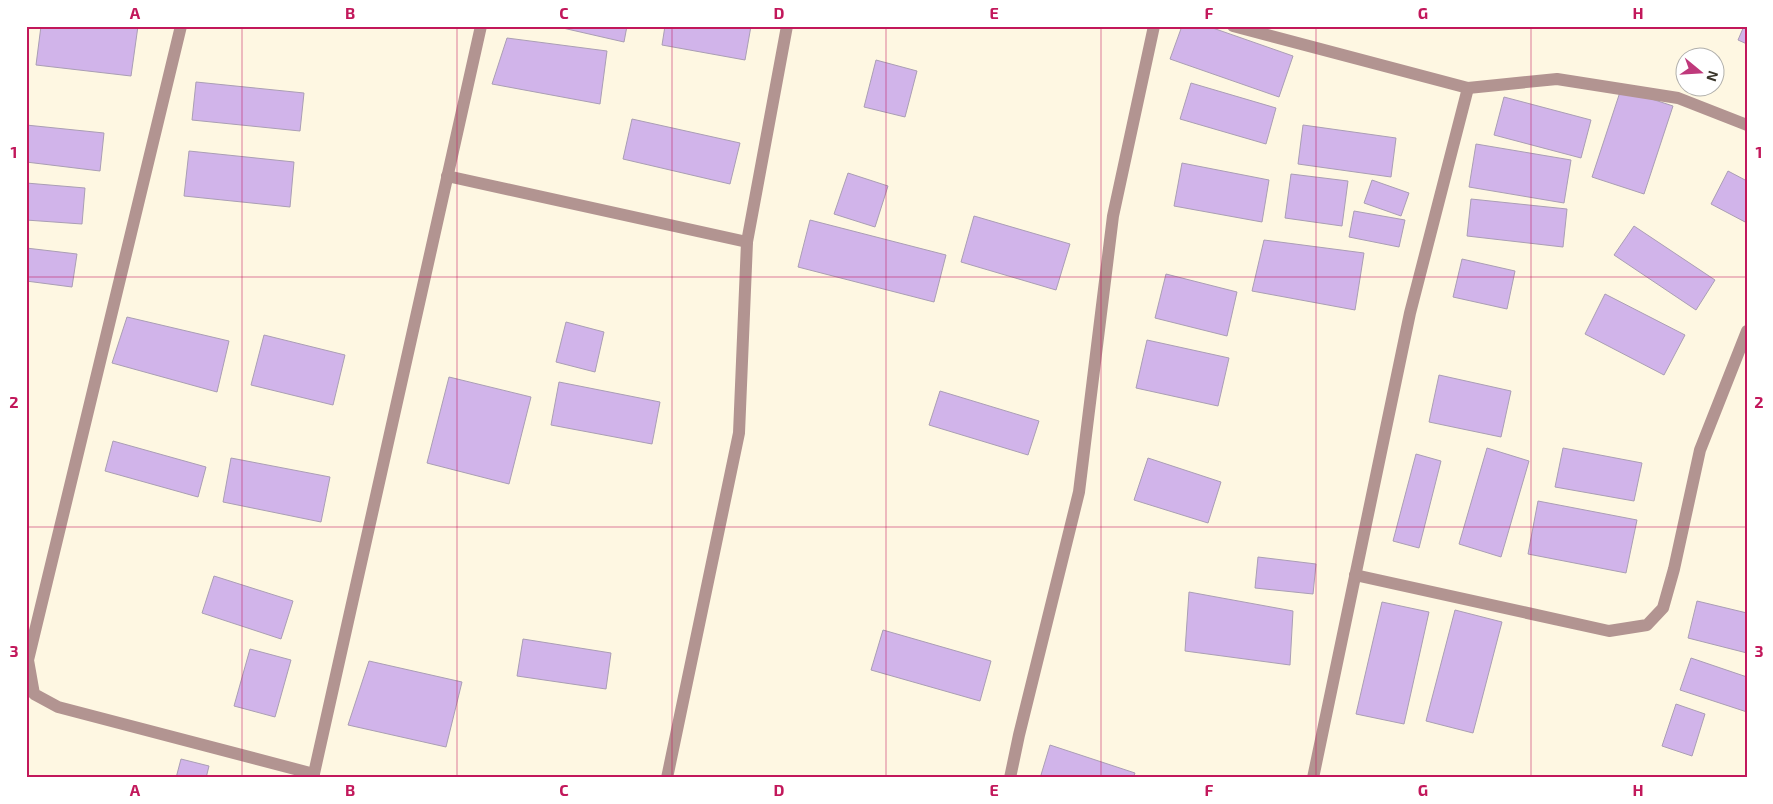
<svg xmlns="http://www.w3.org/2000/svg" width="1773" height="804" font-family="'Exo 2',sans-serif">
  <style>
    .building { fill: #d1b4ea; stroke: #aa9eb4 }
    .lines { fill: none; stroke-linecap: round; stroke-linejoin: round }
    .minor { stroke: #b29491; stroke-width: 12 }
    .grid { fill: none; stroke: #c2185b; stroke-width: 1; stroke-opacity: 0.55 }
    .neatline { fill: none; stroke: #c2185b; stroke-width: 2 }
    .grid-label { font-size: 16px; text-anchor: middle; font-weight: bold; fill: #c2185b }
  </style>
  <rect width="100%" height="100%" fill="#fef7e2"/>
  <!-- building -->
  <g class="building">
    <path d="M41,26H138L131,76L36,65Z"/>
    <path d="M554,26H627L624,42Z"/>
    <path d="M665,26H751L745,60L662,45Z"/>
    <path d="M1182,26H1207L1293,56L1279,97L1170,59Z"/>
    <path d="M1744,26H1747V44L1738,40Z"/>
    <path d="M507,38L607,51L600,104L492,84Z"/>
    <path d="M876,60L917,71L905,117L864,107Z"/>
    <path d="M196,82L304,93L300,131L192,120Z"/>
    <path d="M1191,83L1276,108L1266,144L1180,119Z"/>
    <path d="M1621,89L1673,106L1644,194L1592,177Z"/>
    <path d="M1504,97L1591,120L1581,158L1494,135Z"/>
    <path d="M632,119L740,143L730,184L623,159Z"/>
    <path d="M26,125L104,133L100,171L26,162Z"/>
    <path d="M1303,125L1396,138L1391,177L1298,164Z"/>
    <path d="M1476,144L1571,160L1564,203L1469,187Z"/>
    <path d="M189,151L294,162L290,207L184,196Z"/>
    <path d="M1182,163L1269,180L1262,222L1174,206Z"/>
    <path d="M1728,171L1747,181V223L1711,204Z"/>
    <path d="M848,173L888,186L875,227L834,214Z"/>
    <path d="M1291,174L1348,181L1342,226L1285,218Z"/>
    <path d="M1372,180L1409,193L1401,216L1364,203Z"/>
    <path d="M26,183L85,188L82,224L26,220Z"/>
    <path d="M1471,199L1567,209L1563,247L1467,236Z"/>
    <path d="M1354,211L1405,220L1399,247L1349,237Z"/>
    <path d="M974,216L1070,244L1056,290L961,262Z"/>
    <path d="M810,220L946,255L934,302L798,267Z"/>
    <path d="M1634,226L1715,280L1696,310L1614,255Z"/>
    <path d="M1264,240L1364,253L1355,310L1252,291Z"/>
    <path d="M26,248L77,254L72,287L26,281Z"/>
    <path d="M1462,259L1515,271L1507,309L1453,297Z"/>
    <path d="M1166,274L1237,292L1227,336L1155,318Z"/>
    <path d="M1605,294L1685,335L1664,375L1585,334Z"/>
    <path d="M127,317L229,341L217,392L112,363Z"/>
    <path d="M566,322L604,332L595,372L556,362Z"/>
    <path d="M264,335L345,355L333,405L251,385Z"/>
    <path d="M1147,340L1229,358L1218,406L1136,388Z"/>
    <path d="M1439,375L1511,391L1501,437L1429,422Z"/>
    <path d="M449,377L531,397L509,484L427,463Z"/>
    <path d="M559,382L660,402L652,444L551,425Z"/>
    <path d="M940,391L1039,421L1028,455L929,425Z"/>
    <path d="M113,441L206,467L198,497L105,471Z"/>
    <path d="M1487,448L1529,461L1501,557L1459,544Z"/>
    <path d="M1563,448L1642,463L1634,501L1555,487Z"/>
    <path d="M1416,454L1441,461L1419,548L1393,541Z"/>
    <path d="M231,458L330,477L321,522L223,502Z"/>
    <path d="M1148,458L1221,482L1208,523L1134,500Z"/>
    <path d="M1538,501L1637,520L1626,573L1528,554Z"/>
    <path d="M1258,557L1316,564L1313,594L1255,588Z"/>
    <path d="M214,576L293,601L281,639L202,613Z"/>
    <path d="M1189,592L1293,611L1290,665L1185,651Z"/>
    <path d="M1697,601L1747,613V653L1688,638Z"/>
    <path d="M1382,602L1429,612L1404,724L1356,714Z"/>
    <path d="M1455,610L1502,622L1473,733L1426,721Z"/>
    <path d="M883,630L991,661L980,701L871,670Z"/>
    <path d="M523,639L611,653L606,689L517,676Z"/>
    <path d="M250,649L291,660L275,717L234,706Z"/>
    <path d="M1691,658L1747,677V712L1680,690Z"/>
    <path d="M369,661L462,682L446,747L348,725Z"/>
    <path d="M1676,704L1705,714L1692,756L1662,746Z"/>
    <path d="M1050,745L1135,773L1133,778H1047L1041,775Z"/>
    <path d="M181,759L209,766L206,778H176Z"/>
  </g>
  <g class="lines">
    <!-- minor -->
    <g class="minor">
      <path d="M181,26L28,660L34,694L58,707L314,774"/>
      <path d="M1233,26L1468,88L1557,79L1678,98L1747,125"/>
      <path d="M447,176L747,242"/>
      <path d="M1355,575L1609,631L1647,625L1663,608L1674,569L1700,450L1747,331"/>
      <path d="M313,778L481,26"/>
      <path d="M667,778L739,433L747,242L787,26"/>
      <path d="M1010,778L1019,735L1079,492L1113,216L1154,26"/>
      <path d="M1313,778L1410,313L1468,88"/>
    </g>
  </g>
  <!-- grid -->
  <path class="grid" d="M242,26V778M457,26V778M672,26V778M886,26V778M1101,26V778M1316,26V778M1531,26V778M26,277H1747M26,527H1747"/>
  <!-- border -->
  <rect width="1773" height="804" fill="none" stroke="#ffffff" stroke-width="55"/>
  <!-- north arrow -->
  <g transform="translate(1700 72) rotate(108)"><circle r="24" fill="#ffffff" stroke="#b0afab"/>
  <path d="M0-4L9 19L0 12L-9 19Z" fill="#bf397b"/>
  <text y="-8" font-size="14" font-weight="bold" text-anchor="middle" fill="#3a362c">N</text>
  </g>
  <rect x="28" y="28" width="1718" height="748" class="neatline"/>
  <g class="grid-label">
    <text x="135" y="19">A</text>
    <text x="350" y="19">B</text>
    <text x="564" y="19">C</text>
    <text x="779" y="19">D</text>
    <text x="994" y="19">E</text>
    <text x="1209" y="19">F</text>
    <text x="1423" y="19">G</text>
    <text x="1638" y="19">H</text>
    <text x="14" y="158">1</text>
    <text x="1759" y="158">1</text>
    <text x="14" y="408">2</text>
    <text x="1759" y="408">2</text>
    <text x="14" y="657">3</text>
    <text x="1759" y="657">3</text>
    <text x="135" y="796">A</text>
    <text x="350" y="796">B</text>
    <text x="564" y="796">C</text>
    <text x="779" y="796">D</text>
    <text x="994" y="796">E</text>
    <text x="1209" y="796">F</text>
    <text x="1423" y="796">G</text>
    <text x="1638" y="796">H</text>
  </g>
</svg>
